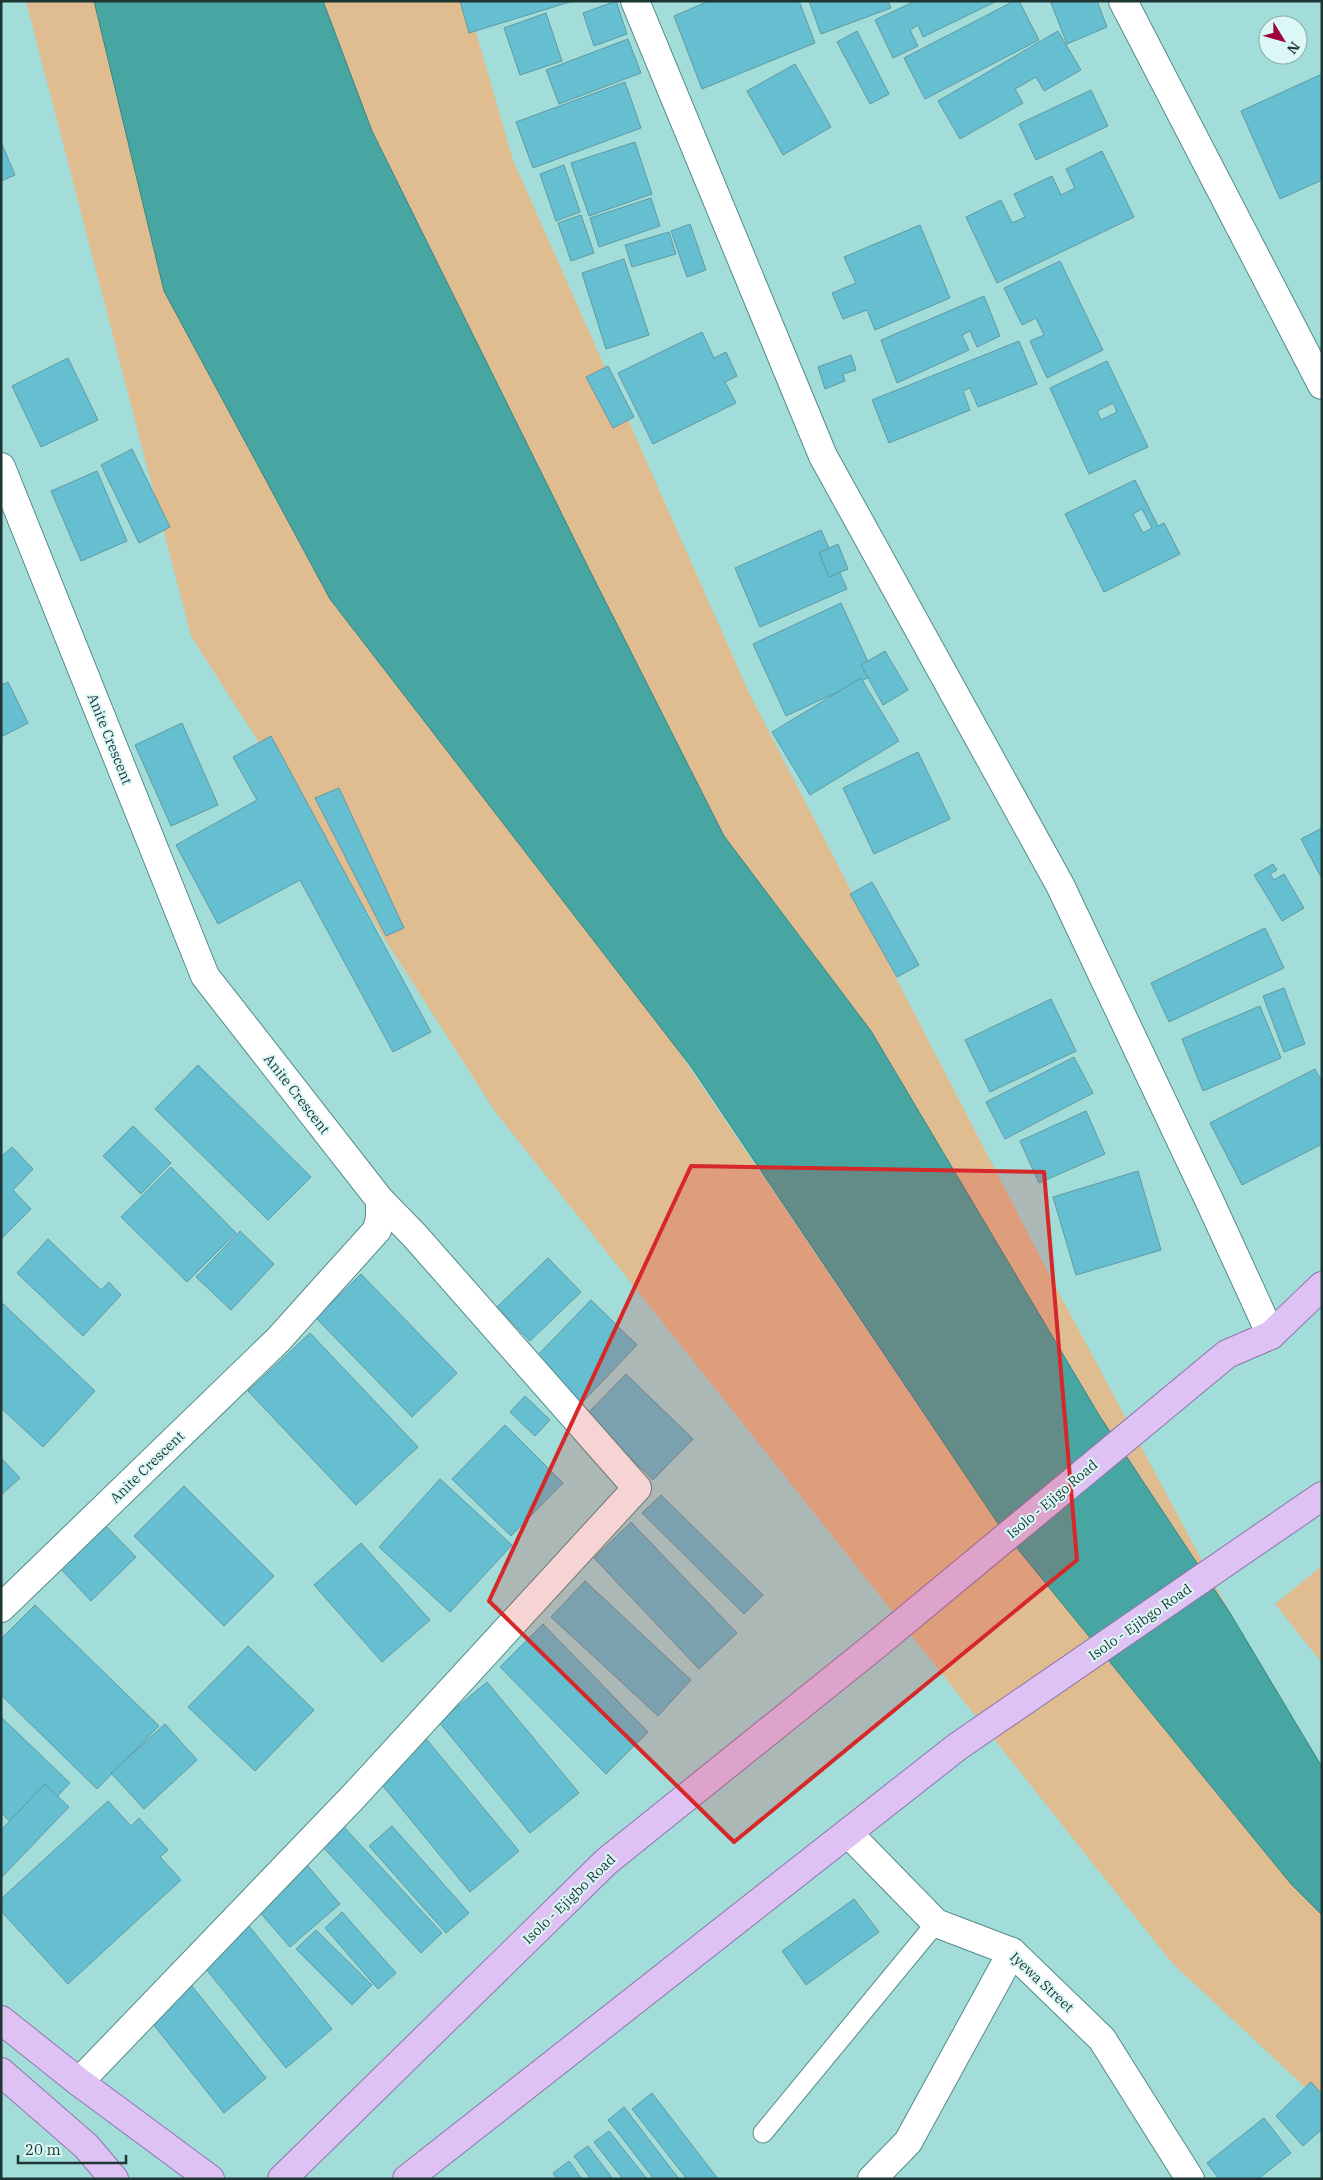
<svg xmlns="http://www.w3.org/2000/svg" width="1323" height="2180" font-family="'IBM Plex Serif',serif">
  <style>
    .green { fill: #e0bc91 }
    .water { fill: #47a6a1; stroke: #3a8480 }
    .building { fill: #65bfd0; stroke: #6199a3; fill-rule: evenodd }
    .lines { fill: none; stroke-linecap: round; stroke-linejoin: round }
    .lane-casing { stroke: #548d8a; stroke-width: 21 }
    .street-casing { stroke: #548d8a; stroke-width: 30 }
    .primary-casing { stroke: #8d76ab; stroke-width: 30 }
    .lane { stroke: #fff; stroke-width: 19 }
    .street { stroke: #fff; stroke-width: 28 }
    .primary { stroke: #dfc2f4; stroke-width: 28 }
    .marked { fill: #d62828; fill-opacity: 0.2; stroke: #d62828; stroke-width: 4; stroke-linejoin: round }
    .labels { text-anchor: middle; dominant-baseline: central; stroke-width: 4; stroke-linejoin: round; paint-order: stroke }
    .street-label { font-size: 14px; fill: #1d3533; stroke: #dbf8f6 }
  </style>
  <rect width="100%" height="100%" fill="#a2ddd9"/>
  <!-- green -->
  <g class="green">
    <path d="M26,1H94L164,291L1003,1531L1291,1884L1322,1915V2103L1172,1963L496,1113L191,636Z"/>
    <path d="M323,1H467L513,160L750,695L1051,1278L1230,1613L1099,1415L871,1031L724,836L590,571L372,131Z"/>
    <path d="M1322,1566V1663L1275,1604Z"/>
  </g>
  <!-- water -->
  <path class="water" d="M94,1H323L372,131L590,571L724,836L871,1031L1099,1415L1230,1613L1322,1767V1915L1291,1884L1003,1531L692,1068L330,599L164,291Z"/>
  <!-- building -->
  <g class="building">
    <path d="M460,1H573L469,33Z"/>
    <path d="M616,1L627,34L594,46L583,13Z"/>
    <path d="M709,1H799L815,43L702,89L674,16Z"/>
    <path d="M809,1H888L891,8L821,34Z"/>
    <path d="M915,1H997L923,37L918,25L910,30L918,46L893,58L875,20Z"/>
    <path d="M1014,1H1019L1039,40L925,99L904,58Z"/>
    <path d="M1056,1H1097L1107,27L1067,44L1051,3Z"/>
    <path d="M546,13L562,61L520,75L504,28Z"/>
    <path d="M857,31L889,94L870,104L837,42Z"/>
    <path d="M1058,31L1081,70L1044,91L1036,77L1015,89L1023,103L960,139L938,101Z"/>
    <path d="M628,39L641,73L559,104L546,70Z"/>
    <path d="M795,64L831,127L783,155L747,91Z"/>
    <path d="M1322,74V180L1280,199L1241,111Z"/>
    <path d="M625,82L641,128L533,168L516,122Z"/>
    <path d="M1091,90L1108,126L1036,160L1019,124Z"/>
    <path d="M1,142L15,175L1,181Z"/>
    <path d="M635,142L652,194L589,216L571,163Z"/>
    <path d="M1102,151L1134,217L997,283L966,217L1001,200L1012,223L1025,217L1014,194L1052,176L1061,195L1075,188L1066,169Z"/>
    <path d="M564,165L580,212L556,221L540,174Z"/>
    <path d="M651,198L660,226L599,247L590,218Z"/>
    <path d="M581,215L594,253L571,261L558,223Z"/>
    <path d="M690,224L706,270L687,277L671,231Z"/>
    <path d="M920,225L950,298L875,330L867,310L843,319L832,293L856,283L844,257Z"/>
    <path d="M669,232L676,254L632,267L625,245Z"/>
    <path d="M624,259L649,335L606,349L582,273Z"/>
    <path d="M1060,261L1103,350L1047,378L1030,341L1044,335L1036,318L1022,325L1004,288Z"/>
    <path d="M984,296L1000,336L977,347L970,331L962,335L969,350L897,383L881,340Z"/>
    <path d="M702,332L714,358L726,352L737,376L725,382L736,403L653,444L618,373Z"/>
    <path d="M1019,341L1037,384L978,407L970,388L963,391L970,410L889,443L872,400Z"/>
    <path d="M851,355L856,370L843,374L845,381L825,389L818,367Z"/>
    <path d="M68,358L98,420L41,447L12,386Z"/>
    <path d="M1107,361L1148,447L1089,474L1050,388ZM1113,403L1117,412L1101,420L1097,411Z"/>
    <path d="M608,366L634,417L613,428L586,377Z"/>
    <path d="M132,449L170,527L139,543L101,465Z"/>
    <path d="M97,471L127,541L81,561L51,491Z"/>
    <path d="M1135,480L1158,526L1164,523L1180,554L1104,592L1065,514ZM1142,509L1152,528L1143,533L1133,514Z"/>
    <path d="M821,530L847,589L760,627L735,568Z"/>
    <path d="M838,544L848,569L829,577L819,553Z"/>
    <path d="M841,603L874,675L786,716L753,644Z"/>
    <path d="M885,651L908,690L883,705L861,665Z"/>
    <path d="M861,678L899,741L810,795L772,732Z"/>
    <path d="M8,682L28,723L1,737V685Z"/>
    <path d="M182,723L218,805L171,826L135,745Z"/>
    <path d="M271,736L431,1032L393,1052L300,880L218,924L176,845L257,800L233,757Z"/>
    <path d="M918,752L950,819L874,854L843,788Z"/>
    <path d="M339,788L404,928L386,936L315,798Z"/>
    <path d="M1322,828V877H1321L1301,839Z"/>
    <path d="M1273,864L1277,870L1270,874L1274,880L1284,874L1304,908L1282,921L1254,875Z"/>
    <path d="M872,882L919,965L897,977L850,894Z"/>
    <path d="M1265,928L1284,968L1169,1022L1151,983Z"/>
    <path d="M1284,988L1305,1044L1284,1052L1263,996Z"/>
    <path d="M1051,999L1076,1051L990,1092L965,1040Z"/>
    <path d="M1260,1006L1281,1058L1203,1091L1182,1039Z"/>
    <path d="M1074,1057L1093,1093L1005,1139L986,1102Z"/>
    <path d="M198,1065L311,1177L268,1220L155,1109Z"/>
    <path d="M1315,1069L1322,1082V1144L1242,1185L1210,1123Z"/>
    <path d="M1086,1111L1105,1154L1039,1183L1020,1141Z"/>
    <path d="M133,1126L171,1163L141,1194L103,1156Z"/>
    <path d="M12,1147L33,1169L13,1190L31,1209L1,1239V1157Z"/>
    <path d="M171,1167L236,1233L187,1282L121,1217Z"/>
    <path d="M1138,1171L1161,1250L1076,1275L1053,1197Z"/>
    <path d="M240,1231L274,1264L231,1310L196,1277Z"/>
    <path d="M48,1239L101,1290L109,1282L121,1295L83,1336L17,1273Z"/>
    <path d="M548,1258L581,1292L530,1341L497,1307Z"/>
    <path d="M361,1274L457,1373L412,1417L316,1318Z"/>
    <path d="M591,1300L637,1345L579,1406L533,1360Z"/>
    <path d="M1,1302L95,1391L43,1447L1,1408Z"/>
    <path d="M310,1333L418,1447L356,1505L248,1391Z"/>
    <path d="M626,1374L693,1439L653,1480L586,1415Z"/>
    <path d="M525,1396L550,1420L535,1436L510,1412Z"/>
    <path d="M505,1425L563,1483L511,1536L452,1479Z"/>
    <path d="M1,1458L20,1478L1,1495Z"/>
    <path d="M440,1479L512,1545L450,1612L379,1547Z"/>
    <path d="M184,1486L274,1576L224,1626L134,1536Z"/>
    <path d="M661,1495L763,1595L744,1614L642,1513Z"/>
    <path d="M631,1522L737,1633L699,1669L594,1558Z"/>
    <path d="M104,1524L136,1557L91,1601L59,1567Z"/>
    <path d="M361,1543L430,1620L382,1662L314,1585Z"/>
    <path d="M585,1581L691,1680L658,1716L551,1617Z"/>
    <path d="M35,1605L159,1726L97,1789L1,1695V1639Z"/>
    <path d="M543,1624L648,1732L606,1774L500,1667Z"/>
    <path d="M248,1646L314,1710L255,1771L188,1707Z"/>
    <path d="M487,1682L579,1793L530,1833L439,1722Z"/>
    <path d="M1,1717L70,1783L22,1833L1,1813Z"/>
    <path d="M165,1724L197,1760L144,1809L111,1773Z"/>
    <path d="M423,1735L519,1851L470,1892L374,1775Z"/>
    <path d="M45,1784L69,1807L1,1878V1830Z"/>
    <path d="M108,1801L131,1826L139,1818L168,1850L160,1857L181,1880L68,1984L1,1911V1899Z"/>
    <path d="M342,1825L442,1933L421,1953L321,1845Z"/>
    <path d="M392,1826L469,1913L446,1933L369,1846Z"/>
    <path d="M307,1865L340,1904L290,1947L257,1909Z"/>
    <path d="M854,1899L879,1932L806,1985L782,1951Z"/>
    <path d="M342,1912L396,1973L378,1989L325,1928Z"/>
    <path d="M245,1921L332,2029L286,2068L198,1959Z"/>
    <path d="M316,1930L372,1985L352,2005L296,1949Z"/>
    <path d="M187,1980L266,2078L224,2113L145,2014Z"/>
    <path d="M1311,2082L1322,2094V2129L1303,2146L1276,2116Z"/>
    <path d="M652,2093L718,2179H687L632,2109Z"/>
    <path d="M624,2107L679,2179H654L608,2120Z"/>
    <path d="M1264,2118L1291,2153L1258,2179H1219L1207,2163Z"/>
    <path d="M609,2131L647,2179H623L594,2142Z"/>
    <path d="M588,2146L613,2179H591L574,2156Z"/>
    <path d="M569,2161L582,2179H557L553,2173Z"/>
  </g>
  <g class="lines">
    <defs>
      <path id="lane" d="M763,2133L936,1923"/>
      <g id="street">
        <path d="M635,1L823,456L1060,885L1210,1202L1271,1335"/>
        <path d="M1123,1L1322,385"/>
        <path d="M1,467L205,976L380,1200V1218L377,1230L278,1340L1,1608"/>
        <path d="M848,1833L936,1923L1012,1952L1102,2039L1190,2179"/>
        <path d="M79,2082L354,1796L637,1488L415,1236L380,1200"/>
        <path d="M872,2179L908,2142L1012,1952"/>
      </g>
      <g id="primary">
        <path d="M1,2020L79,2082L210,2179"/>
        <path d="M1,2072L86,2146L114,2179"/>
        <path d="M282,2179L607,1861L877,1644L1227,1354L1271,1335L1322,1286"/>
        <path d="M407,2179L957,1747L1322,1496"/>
      </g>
    </defs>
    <!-- lane casing -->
    <use href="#lane" class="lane-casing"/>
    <!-- street casing -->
    <use href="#street" class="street-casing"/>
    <!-- primary casing -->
    <use href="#primary" class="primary-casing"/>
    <!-- lane -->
    <use href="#lane" class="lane"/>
    <!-- street -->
    <use href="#street" class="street"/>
    <!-- primary -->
    <use href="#primary" class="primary"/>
  </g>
  <!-- marked area -->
  <path class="marked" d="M691,1166L1044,1172L1077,1560L734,1842L489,1601Z"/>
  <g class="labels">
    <!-- street labels -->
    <g class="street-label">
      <text transform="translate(110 739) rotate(68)">Anite Crescent</text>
      <text transform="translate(297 1094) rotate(52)">Anite Crescent</text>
      <text transform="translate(147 1467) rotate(-44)">Anite Crescent</text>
      <text transform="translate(1052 1499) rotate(-40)">Isolo - Ejigo Road</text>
      <text transform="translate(1140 1622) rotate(-35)">Isolo - Ejibgo Road</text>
      <text transform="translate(569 1899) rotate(-44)">Isolo - Ejigbo Road</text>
      <text transform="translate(1042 1982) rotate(43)">Iyewa Street</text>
    </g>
  </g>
  <!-- border -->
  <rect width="1323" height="2180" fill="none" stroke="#1d3533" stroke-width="5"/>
  <!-- north arrow -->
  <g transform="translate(1283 40) rotate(127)"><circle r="24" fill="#dbf8f6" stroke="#8faaa8"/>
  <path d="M0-4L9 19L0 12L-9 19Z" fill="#a1033e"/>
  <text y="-8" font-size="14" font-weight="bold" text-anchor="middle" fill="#1d3533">N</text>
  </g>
  <!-- scale -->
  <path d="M18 2155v8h108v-8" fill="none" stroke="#1d3533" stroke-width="2.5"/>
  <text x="25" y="2155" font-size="15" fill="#1d3533" stroke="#dbf8f6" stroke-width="4" paint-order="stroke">20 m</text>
</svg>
